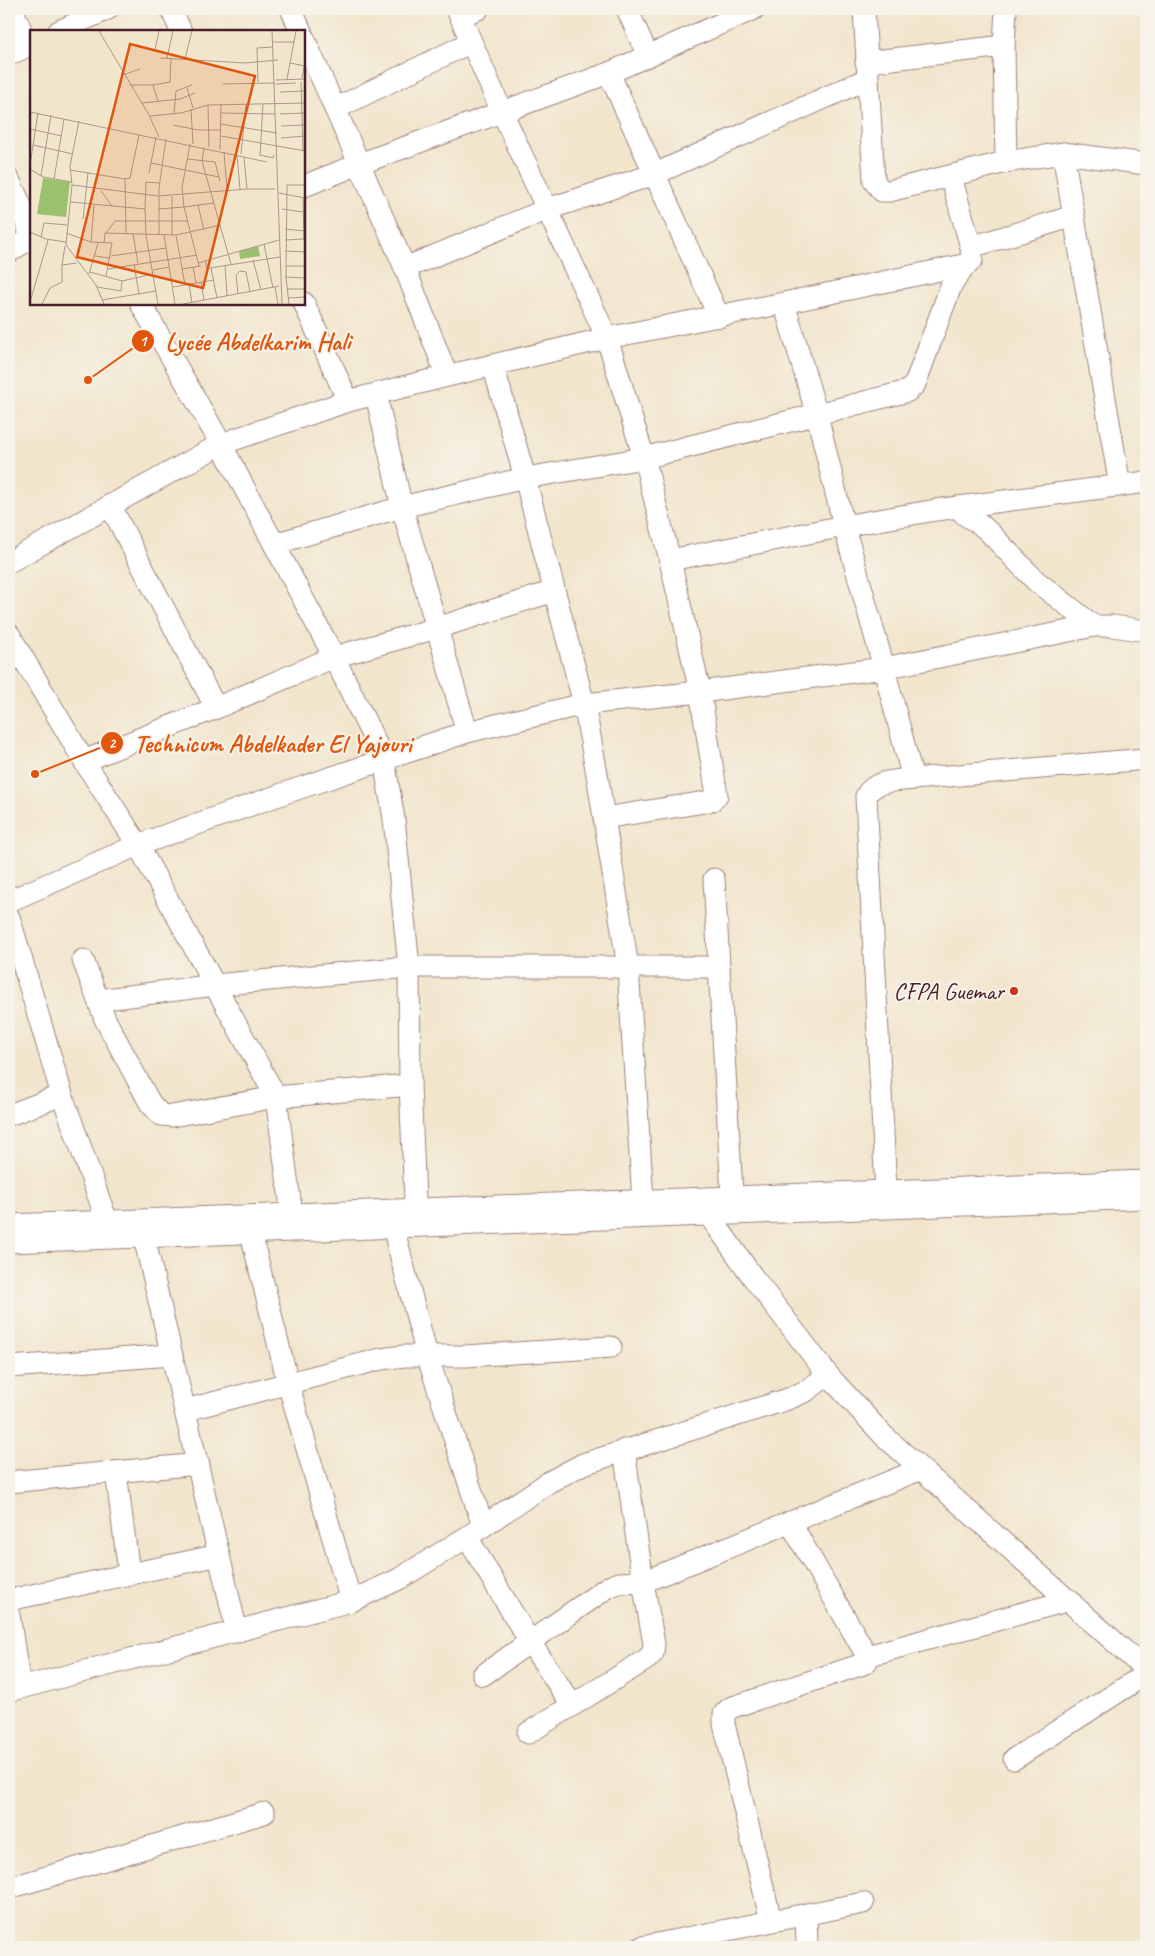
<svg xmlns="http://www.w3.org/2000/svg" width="1155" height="1956" font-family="Caveat,sans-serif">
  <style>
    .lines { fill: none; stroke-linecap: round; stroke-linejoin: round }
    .minor-casing { stroke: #9e827c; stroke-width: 23 }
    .minor { stroke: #fff; stroke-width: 21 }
    .poi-dot { fill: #c8321e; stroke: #f7f3e8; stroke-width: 2 }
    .labels { text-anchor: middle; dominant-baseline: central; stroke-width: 4; stroke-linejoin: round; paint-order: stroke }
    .poi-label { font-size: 24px; fill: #4a1f2b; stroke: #f7f3e8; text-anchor: end }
    .inset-road { fill: none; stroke: #ae968c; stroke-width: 1 }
    .view { fill: #e0560e; fill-opacity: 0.15; stroke: #e0560e; stroke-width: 2.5 }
    .inset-edge { fill: none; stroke: #4a1f2b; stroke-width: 2.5 }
    .leader { fill: none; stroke: #e0560e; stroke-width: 2 }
    .callout-dot { fill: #e0560e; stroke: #f7f3e8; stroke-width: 2 }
    .mark-label { font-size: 15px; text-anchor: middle; font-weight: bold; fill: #fff }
    .callout-label { font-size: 25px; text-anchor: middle; font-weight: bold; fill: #e0560e; stroke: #f7f3e8; stroke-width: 4; stroke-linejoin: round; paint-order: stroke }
  </style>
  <rect width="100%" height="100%" fill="#f7f3e8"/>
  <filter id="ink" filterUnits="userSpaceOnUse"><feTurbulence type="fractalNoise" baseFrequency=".02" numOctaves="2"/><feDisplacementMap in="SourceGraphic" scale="10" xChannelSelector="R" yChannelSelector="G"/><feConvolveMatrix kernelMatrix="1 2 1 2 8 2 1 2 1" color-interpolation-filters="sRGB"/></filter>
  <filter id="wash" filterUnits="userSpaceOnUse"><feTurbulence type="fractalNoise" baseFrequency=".0096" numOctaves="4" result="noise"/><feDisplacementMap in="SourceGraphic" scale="20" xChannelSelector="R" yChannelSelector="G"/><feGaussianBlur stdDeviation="1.12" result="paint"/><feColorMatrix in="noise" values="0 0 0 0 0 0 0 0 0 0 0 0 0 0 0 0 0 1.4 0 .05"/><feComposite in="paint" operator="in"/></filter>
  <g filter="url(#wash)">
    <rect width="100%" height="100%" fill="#f1e5cc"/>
  </g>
  <g filter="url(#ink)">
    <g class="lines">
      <defs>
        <g id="minor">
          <path d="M12,9L28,46"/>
          <path d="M171,9L181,31"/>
          <path d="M291,9L301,31"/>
          <path d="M457,9L502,112L607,338L644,458L670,560L700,692L717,795L713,800L705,802L604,818"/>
          <path d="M627,9L648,56"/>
          <path d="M864,9L874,181L882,191H889L1006,162L1063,153L1146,164"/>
          <path d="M1006,9L1004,46L1006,162"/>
          <path d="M460,16L478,9"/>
          <path d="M59,31L108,9"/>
          <path d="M304,38L405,268L447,376"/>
          <path d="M9,55L31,44"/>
          <path d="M866,62L1004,46"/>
          <path d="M609,73L719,317"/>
          <path d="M335,109L471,42"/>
          <path d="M1063,153L1120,486"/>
          <path d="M9,180L20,203L31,238"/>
          <path d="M304,186L359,164L609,73L754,9"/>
          <path d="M971,247L1074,216"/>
          <path d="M9,252L31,238"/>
          <path d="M405,268L548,209L655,174L867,79"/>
          <path d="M304,303L348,401"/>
          <path d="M784,303L817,415L844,526L884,668L913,779L1146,759"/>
          <path d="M141,304L221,444L334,657L437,628L554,591"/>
          <path d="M493,365L525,478L584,704L597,774L628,967L644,1216"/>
          <path d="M376,395L402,507L467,732"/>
          <path d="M110,505L216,708"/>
          <path d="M958,507L965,515L980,524L990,533L1036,581L1094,626"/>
          <path d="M274,544L402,507L525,478L644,458L908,391L915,384L951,286L965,265"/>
          <path d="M670,560L844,526L936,510L1146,482"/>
          <path d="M9,562L221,444L348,401L447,376L607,338L784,303L968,264L972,260L971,247L951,177"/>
          <path d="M9,634L84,761L138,845L276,1097L292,1215"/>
          <path d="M84,761L216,708L334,657L384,760L394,819L409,967L410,1085L416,1223"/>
          <path d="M714,879L733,1211"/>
          <path d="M9,901L138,845L285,793L467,732L584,704L700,692L884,668L1094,626H1113L1146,631"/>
          <path d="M9,917L62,1095L107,1221"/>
          <path d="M83,960L105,1019L150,1103L161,1115L172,1116L276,1097L410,1085"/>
          <path d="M98,1000L215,985L409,967H719"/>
          <path d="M9,1115L62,1095"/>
          <path d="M886,1191L866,796C874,780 896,781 913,779"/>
          <path d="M709,1215L752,1276L828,1375L883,1435L1146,1670"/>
          <path d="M9,1225L1146,1181"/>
          <path d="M393,1227L427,1355L483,1526"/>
          <path d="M251,1234L288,1383L351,1601"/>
          <path d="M144,1237L237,1632"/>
          <path d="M9,1242L1146,1198"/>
          <path d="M9,1367L172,1355"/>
          <path d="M186,1410L381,1359L404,1356H465L611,1347"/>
          <path d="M116,1472L129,1573"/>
          <path d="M9,1482L199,1464"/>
          <path d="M467,1537L530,1642L572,1705"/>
          <path d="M9,1600L219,1555"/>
          <path d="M9,1615L20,1688"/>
          <path d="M867,1656L1070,1600"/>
          <path d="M483,1675L608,1587L619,1583L643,1582L921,1469"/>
          <path d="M9,1691L351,1601L399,1579L467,1537L549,1482L583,1464L788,1399L806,1391L828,1375"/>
          <path d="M528,1733L647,1659L653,1653L654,1644L643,1582L624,1450"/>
          <path d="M1014,1759L1146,1674"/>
          <path d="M9,1888L264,1813"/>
          <path d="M806,1914L807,1947"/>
          <path d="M771,1921L724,1724V1714L730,1708L863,1664L867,1661V1656L790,1522"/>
          <path d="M642,1947L863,1903"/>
        </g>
      </defs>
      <!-- minor casing -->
      <use href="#minor" class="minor-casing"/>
      <!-- minor -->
      <use href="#minor" class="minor"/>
    </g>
  </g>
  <!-- markers -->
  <circle class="poi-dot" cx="1014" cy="991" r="5"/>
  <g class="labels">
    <!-- poi labels -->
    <g class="poi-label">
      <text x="1004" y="991">CFPA Guemar</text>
    </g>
  </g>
  <!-- overview -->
  <g transform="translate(30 30)">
    <rect width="275" height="275" fill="#f1e5cc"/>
    <path d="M13,148L40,152L36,187L7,184ZM228,216L230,226L210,229L209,221Z" fill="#9ac16d"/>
    <path class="inset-road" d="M69,1L119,85L129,107M242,1L252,274M243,12H264M125,20L129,1M130,28L215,33L248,30M137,28L143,1M155,29L162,1M260,33L275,36M93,45L110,39M272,48L275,32M257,49L266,1M246,50L275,49M228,52L227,18L243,17M271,52L273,121M193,54L245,53M246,54L266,53M100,55H123M157,58L163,78M250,62L275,61M128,71L123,55L140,52L141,28M112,73L150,69L165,63M178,75L179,117M161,79L163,114M0,82L237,132M191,83L245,84M144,84L146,61L162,55M250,84L275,83M120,86L151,83L178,75L275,73M49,91L40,136L42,155L36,215L66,255L74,274M191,94L247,103M143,95L168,100H191M251,96L275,95M0,99L32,106M191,106L275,121M251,108L275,106M160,114L152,158L154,177L184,173M3,115L43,124M174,118L172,131L201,234M190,120L191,74M194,122L197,160M211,124L216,74M207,125L210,159M230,125L243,128L244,125M230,126L233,74M214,127L217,159H245M157,129L185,132L190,151M121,133L189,147M0,135L8,83M0,139L13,147L42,152M40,140L95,149L96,204M119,143L126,107M11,146L21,85M24,149L34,89M95,149L100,148L109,105M42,155L128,166L217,159M71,161L82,176M249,163L275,168M142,166V205M41,172L115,179M168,175L174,200M128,179L154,177L169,236M252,179L273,182M53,189L58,143M255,199L275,201M0,202L16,209L36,212M36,203L61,212L82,213L76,246M76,203L85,191H158M103,204L108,233M129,205V158L136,109M134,205L145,274M146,205L155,255M11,207L14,193L37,195M255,210L274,209L273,167M61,212L64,175M74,213L75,203L146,205L191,195M234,214L243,258M255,221L275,222M65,226L80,228M81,226L136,218M223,230L231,260M176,231V238H180L250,227M168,233L249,210M104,234L109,264M32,235L35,216M195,235L197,266M256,236H275M163,237L166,253M181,238L187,268M78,239L167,225M152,239L171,236M123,240L139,237M60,242L92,251L123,244M59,244L68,213M255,247L275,248M171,252L174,270M159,254L162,273M67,257L91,261L92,251M143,257L184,250M245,257L248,274M257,259H275M208,264L206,245L210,241L216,242L220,262M258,268L275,267M1,269L18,210M72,270L126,261M12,274L20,258L32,252V235L47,233M128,274L116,205L115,179L116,152L129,153M153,274L249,256M259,274L256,247L257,155H275"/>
    <path class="view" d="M100,14L225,46L173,258L47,227Z"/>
    <rect width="275" height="275" class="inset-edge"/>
  </g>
  <!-- callouts -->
  <path class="leader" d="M88 380L143 341M35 774L112 743"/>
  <g class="callout-dot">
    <circle cx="88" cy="380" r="5"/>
    <circle cx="35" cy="774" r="5"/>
    <circle cx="143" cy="341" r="12"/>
    <circle cx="112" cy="743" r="12"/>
  </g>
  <g class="mark-label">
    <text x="143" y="346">1</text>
    <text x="112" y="748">2</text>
  </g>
  <g class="callout-label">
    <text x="258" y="350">Lycée Abdelkarim Hali</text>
    <text x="273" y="752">Technicum Abdelkader El Yajouri</text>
  </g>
  <!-- margin -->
  <rect width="1155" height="1956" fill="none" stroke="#f7f3e8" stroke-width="30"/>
</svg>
